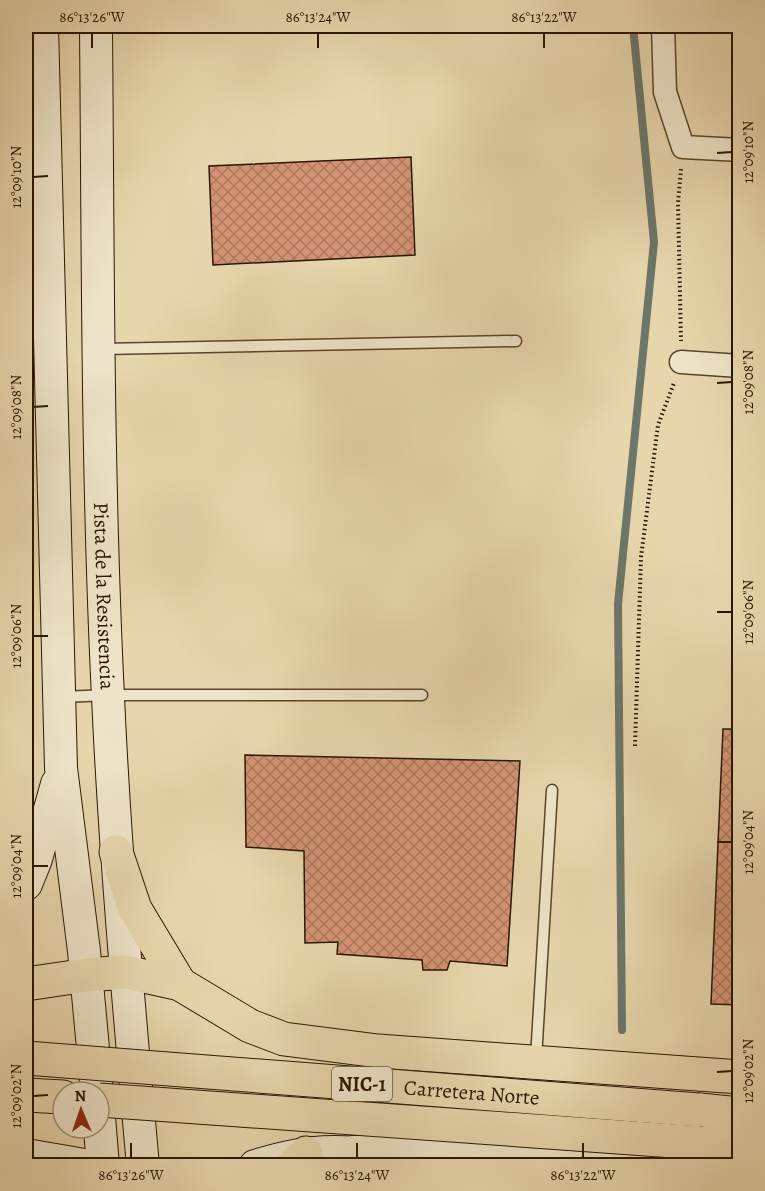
<svg xmlns="http://www.w3.org/2000/svg" width="765" height="1191" font-family="Alegreya,serif">
  <style>
    .lines { fill: none; stroke-linecap: round; stroke-linejoin: round }
    .stream { stroke: #6c766a; stroke-width: 8 }
    .building { fill: url(#building-cross-hatch); stroke: #2a1500; stroke-width: 1.5 }
    .lane-casing { stroke: #59452b; stroke-width: 13 }
    .street-casing { stroke: #59452b; stroke-width: 25 }
    .secondary-casing { stroke: #2a1500; stroke-width: 34 }
    .primary-casing { stroke: #2a1500; stroke-width: 35 }
    .highway-casing { stroke: #2a1500; stroke-width: 35 }
    .path { stroke: #2a1500; stroke-width: 4; stroke-dasharray: 1.5 3; stroke-linecap: butt }
    .lane { stroke: #efe4c9; stroke-width: 10 }
    .street { stroke: #efe4c9; stroke-width: 22 }
    .secondary { stroke: #efe4c9; stroke-width: 32 }
    .primary { stroke: #e7d6ac; stroke-width: 33 }
    .highway { stroke: #e7d6ac; stroke-width: 33 }
    .highway-bridge-casing { stroke: #2a1500; stroke-width: 35; stroke-linecap: butt }
    .highway-bridge { stroke: #e7d6ac; stroke-width: 33 }
    .ticks { fill: none; stroke: #2a1500; stroke-width: 2 }
    .labels { text-anchor: middle; dominant-baseline: central; stroke-width: 4.5; stroke-linejoin: round; paint-order: stroke }
    .shield { fill: #efe4c9; stroke: #65533c; stroke-width: 1.5 }
    .shield-label { font-size: 20px; font-weight: bold; fill: #2a1500 }
    .street-label { font-size: 21px; fill: #2a1500; stroke: #efe4c9 }
    .neatline { fill: none; stroke: #2a1500; stroke-width: 2 }
    .ticks-label { font-size: 15px; text-anchor: middle; fill: #2a1500 }
  </style>
  <defs>
    <pattern id="building-cross-hatch" width="8" height="8" patternUnits="userSpaceOnUse" patternTransform="scale(1.5)"><rect width="8" height="8" fill="#d49474"/><path d="M0 0l8 8M0 8l8-8" fill="none" stroke="#ac785d"/></pattern>
  </defs>
  <rect width="100%" height="100%" fill="#e7d6ac"/>
  <filter id="stains"><feTurbulence type="fractalNoise" baseFrequency=".00333" numOctaves="4"/><feColorMatrix values="0 0 0 0 .2 0 0 0 0 .09 0 0 0 0 .02 0 0 0 .5 -.17"/></filter>
  <radialGradient id="worn" r=".72"><stop offset=".6" stop-color="#630" stop-opacity="0"/><stop offset="1" stop-color="#630" stop-opacity=".3"/></radialGradient>
  <g class="lines">
    <!-- stream -->
    <path class="stream" d="M622,1030L618,604L654,242L633,26"/>
  </g>
  <!-- building -->
  <g class="building">
    <path d="M411,157L415,255L213,265L209,166Z"/>
    <path d="M723,729H740V1005L711,1004Z"/>
    <path d="M245,755L520,761L507,966L450,961L447,970H423L422,960L337,954L338,942L305,943L304,851L246,847Z"/>
  </g>
  <g class="lines">
    <defs>
      <g id="lane">
        <path d="M102,349L516,341"/>
        <path d="M62,697L108,695H422"/>
        <path d="M536,1059L552,790"/>
      </g>
      <g id="street">
        <path d="M663,26L665,92L683,147L740,150"/>
        <path d="M681,362L740,366"/>
      </g>
      <g id="secondary">
        <path d="M42,26L61,768L84,951L97,1092"/>
        <path id="s1" d="M96,26C98,249 97,473 108,697C115,853 129,1009 143,1166"/>
        <path d="M26,884L36,859L57,784"/>
        <path d="M99,1117L103,1166"/>
        <path d="M353,1152H436L677,1166"/>
        <path d="M26,1155L90,1166"/>
        <path d="M255,1166C293,1154 332,1147 372,1156"/>
      </g>
      <path id="primary" d="M292,1166L306,1153"/>
      <g id="highway">
        <path d="M116,852L135,909L180,984"/>
        <path d="M26,984L87,975L126,972L180,984L250,1026L284,1039L378,1051L740,1077"/>
        <path d="M26,1095L63,1097"/>
        <path d="M699,1110L740,1114"/>
        <path d="M702,1143L740,1146"/>
      </g>
    </defs>
    <!-- lane casing -->
    <use href="#lane" class="lane-casing"/>
    <!-- street casing -->
    <use href="#street" class="street-casing"/>
    <!-- secondary casing -->
    <use href="#secondary" class="secondary-casing"/>
    <!-- primary casing -->
    <use href="#primary" class="primary-casing"/>
    <!-- highway casing -->
    <use href="#highway" class="highway-casing"/>
    <!-- path -->
    <g class="path">
      <path d="M681,169L678,203L681,341"/>
      <path d="M635,746L641,557L658,425L674,383"/>
    </g>
    <!-- lane -->
    <use href="#lane" class="lane"/>
    <!-- street -->
    <use href="#street" class="street"/>
    <!-- secondary -->
    <use href="#secondary" class="secondary"/>
    <!-- primary -->
    <use href="#primary" class="primary"/>
    <!-- highway -->
    <use href="#highway" class="highway"/>
    <defs>
      <g id="highway-bridge">
        <path id="s2" d="M26,1058L699,1110"/>
        <path d="M99,1100L702,1143"/>
      </g>
    </defs>
    <!-- highway-bridge casing -->
    <use href="#highway-bridge" class="highway-bridge-casing"/>
    <!-- highway-bridge -->
    <use href="#highway-bridge" class="highway-bridge"/>
  </g>
  <!-- ticks -->
  <path class="ticks" d="M92,33V48M318,33V48M544,33V48M717,153L732,152M33,177L48,176M717,383L732,382M33,407L48,406M717,612H732M33,636H48M717,842H732M33,866H48M717,1072L732,1071M33,1096L48,1095M131,1143V1158M357,1143V1158M583,1143V1158"/>
  <g class="labels">
    <!-- shield labels -->
    <rect class="shield" x="332" y="1067" width="60" height="34" rx="4.5"/>
    <g class="shield-label">
      <text x="362" y="1084">NIC-1</text>
    </g>
    <!-- street labels -->
    <g class="street-label">
      <text stroke="none"><textPath href="#s1" startOffset="570">Pista de la Resistencia</textPath></text>
      <text stroke="none"><textPath href="#s2" startOffset="447">Carretera Norte</textPath></text>
    </g>
  </g>
  <!-- margin -->
  <rect width="765" height="1191" fill="none" stroke="#e7d6ac" stroke-width="66"/>
  <!-- north arrow -->
  <g transform="translate(81 1110) rotate(358)"><circle r="28" fill="#efe4c9" stroke="#a09179" stroke-width="1.5"/>
  <path d="M0-4.5L10 22L0 15L-10 22Z" fill="#8f2418"/>
  <text y="-9" font-size="16" font-weight="bold" text-anchor="middle" fill="#2a1500">N</text>
  </g>
  <rect x="33" y="33" width="699" height="1125" class="neatline"/>
  <g class="ticks-label">
    <text x="92" y="22">86°13'26"W</text>
    <text x="318" y="22">86°13'24"W</text>
    <text x="544" y="22">86°13'22"W</text>
    <text transform="translate(748 152) rotate(-90)" y="5">12°09'10"N</text>
    <text transform="translate(16 177) rotate(-90)" y="5">12°09'10"N</text>
    <text transform="translate(748 382) rotate(-90)" y="5">12°09'08"N</text>
    <text transform="translate(16 407) rotate(-90)" y="5">12°09'08"N</text>
    <text transform="translate(748 612) rotate(-90)" y="5">12°09'06"N</text>
    <text transform="translate(16 636) rotate(-90)" y="5">12°09'06"N</text>
    <text transform="translate(748 842) rotate(-90)" y="5">12°09'04"N</text>
    <text transform="translate(16 866) rotate(-90)" y="5">12°09'04"N</text>
    <text transform="translate(748 1071) rotate(-90)" y="5">12°09'02"N</text>
    <text transform="translate(16 1096) rotate(-90)" y="5">12°09'02"N</text>
    <text x="131" y="1180">86°13'26"W</text>
    <text x="357" y="1180">86°13'24"W</text>
    <text x="583" y="1180">86°13'22"W</text>
  </g>
  <rect width="100%" height="100%" filter="url(#stains)"/>
  <rect width="100%" height="100%" fill="url(#worn)"/>
</svg>
